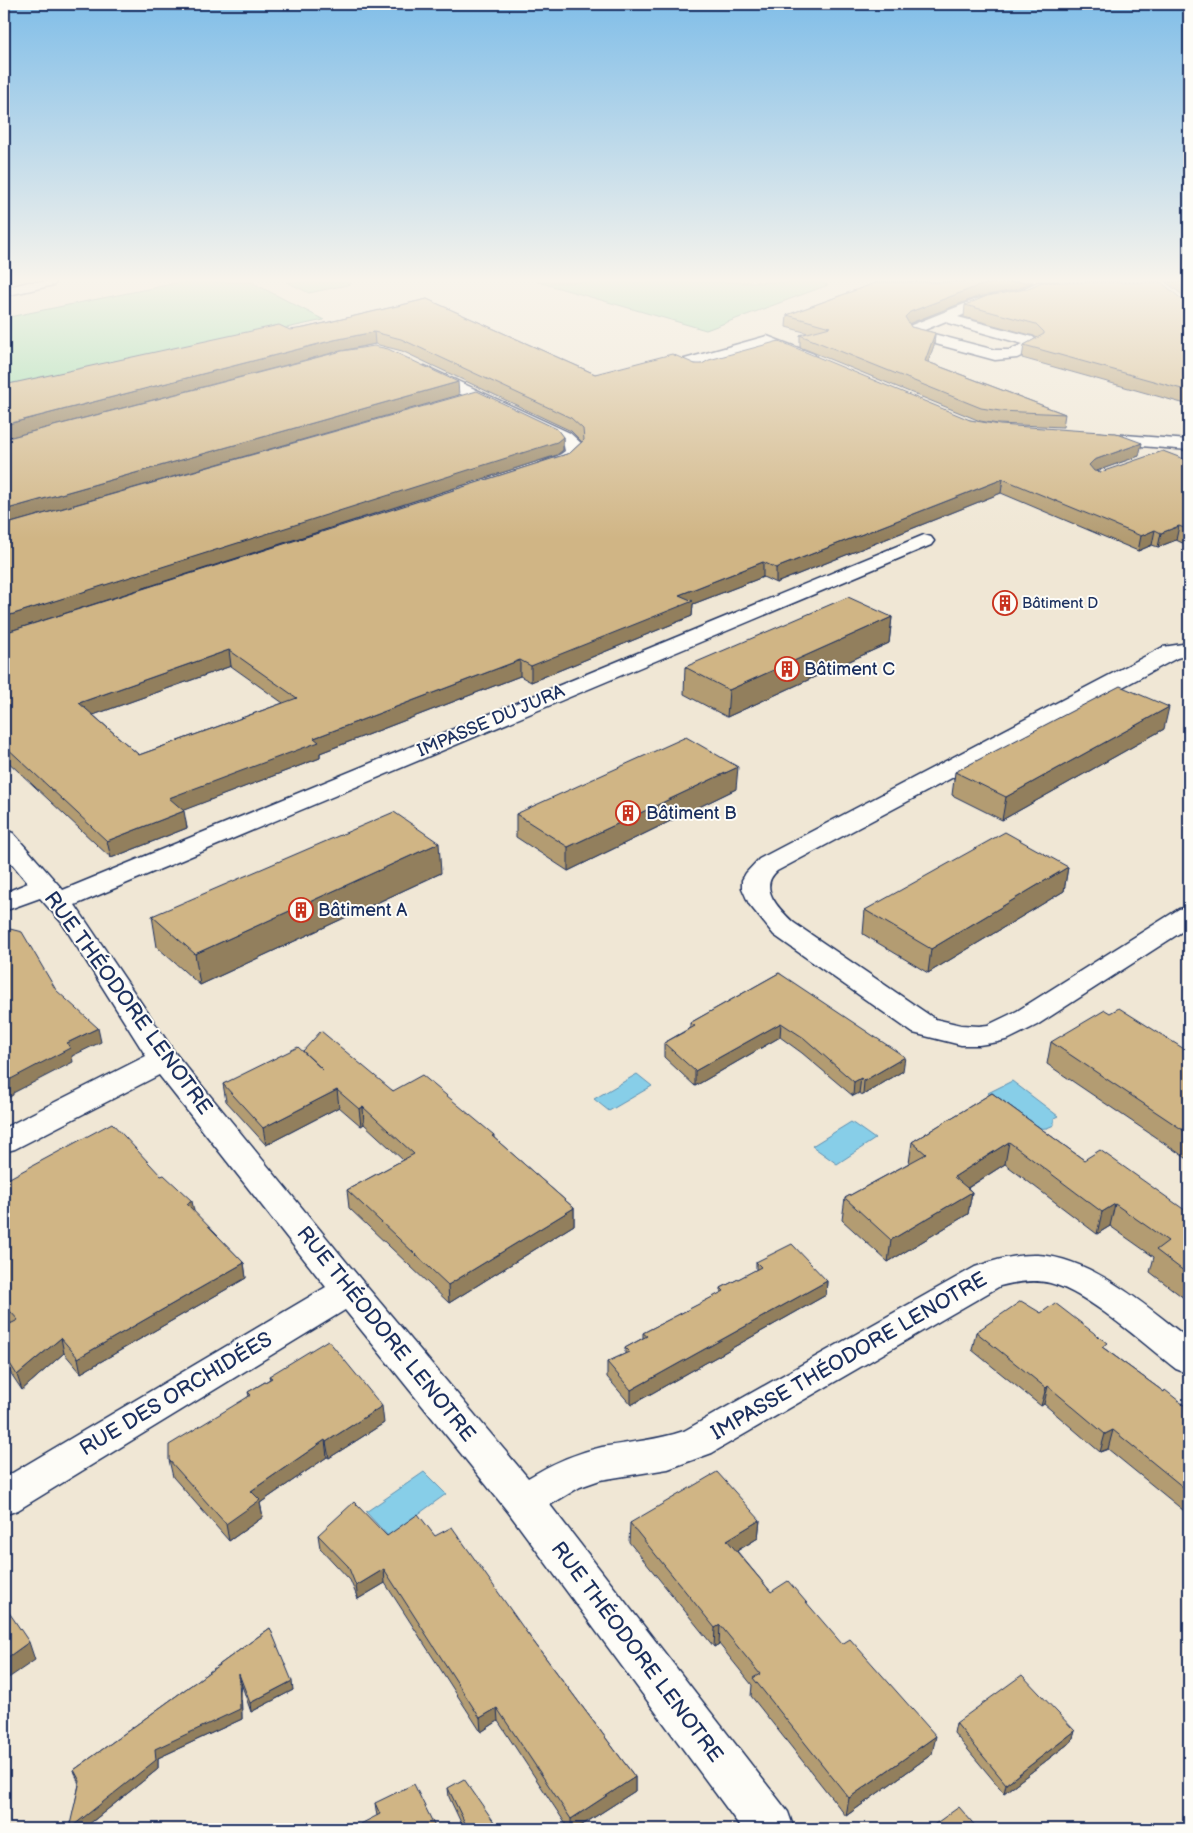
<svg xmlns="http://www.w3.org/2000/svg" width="1193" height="1833" font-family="'Balsamiq Sans',sans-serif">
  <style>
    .green { fill: #95dca9; stroke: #588684 }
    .water { fill: #87cee8; stroke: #5c8eb1 }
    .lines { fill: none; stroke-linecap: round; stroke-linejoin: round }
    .minor-casing { stroke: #1b2f5e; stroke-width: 3 }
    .minor { fill: #fdfcf7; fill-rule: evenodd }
    .wall { fill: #b39c72; stroke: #1b2f5e; fill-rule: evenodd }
    .shaded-wall { fill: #927f5d; stroke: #1b2f5e }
    .building { fill: #d0b585; stroke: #1b2f5e; fill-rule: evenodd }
    .labels { text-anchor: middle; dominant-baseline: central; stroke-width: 4; stroke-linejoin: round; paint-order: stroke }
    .far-poi-label { font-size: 15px; fill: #1b2f5e; stroke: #fdfcf7; text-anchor: start }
    .poi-label { font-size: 18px; fill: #1b2f5e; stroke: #fdfcf7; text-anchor: start }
    .street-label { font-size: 18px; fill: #1b2f5e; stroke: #fdfcf7 }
    .near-street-label { font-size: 21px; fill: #1b2f5e; stroke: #fdfcf7 }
  </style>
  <rect width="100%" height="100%" fill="#f0e7d5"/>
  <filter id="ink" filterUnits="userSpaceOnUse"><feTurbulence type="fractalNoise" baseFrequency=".02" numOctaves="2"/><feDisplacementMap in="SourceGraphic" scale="10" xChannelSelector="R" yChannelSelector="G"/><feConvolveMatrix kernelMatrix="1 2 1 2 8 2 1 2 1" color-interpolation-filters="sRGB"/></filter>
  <g filter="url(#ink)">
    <!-- green -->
    <g class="green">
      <path d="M182,282H251L324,320L4,388V318Z"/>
      <path d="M287,282H346L351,284L309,293Z"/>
      <path d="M538,282H819L828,285L706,330Z"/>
    </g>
    <!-- water -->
    <g class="water">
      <path d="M637,1074L652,1086L609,1111L594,1099Z"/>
      <path d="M1012,1081L1058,1116L1054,1118V1125L1047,1128L1033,1129L988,1093Z"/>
      <path d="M851,1122L875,1139L837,1164L812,1146Z"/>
      <path d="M424,1472L446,1494L388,1536L366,1512Z"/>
    </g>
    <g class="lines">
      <defs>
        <g id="minor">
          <path d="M29,282H56L54,285L4,296V288Z"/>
          <path d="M1038,282H1058L1056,285L1024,299L985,306L958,317L1033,337L1041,345L1038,348L1017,358L995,360L910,337L906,329L909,326L977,299L1016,292ZM946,321L948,323L1023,344L1009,350H995L922,331Z"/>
          <path d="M767,336L814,354L816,357L814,360L808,362L766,346L700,364L707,371L705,374C695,377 685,371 679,363L681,360Z"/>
          <path d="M425,366L570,433L582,444L583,452C574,465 552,476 537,472L534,468C540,460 556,459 565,451L564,446L558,441L419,374L417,371L419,368Z"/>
          <path d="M1099,433L1189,440V450L1093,442L1090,438L1093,434Z"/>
          <path d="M924,535L931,537L934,541L931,545L75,905L175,1053L362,1281L528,1478C551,1464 575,1453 602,1447C630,1442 658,1440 684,1431L975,1267C995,1260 1016,1254 1038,1255C1093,1258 1147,1307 1189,1339V1374L1176,1369C1145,1345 1087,1292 1050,1283C1033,1279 1016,1282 1000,1286L712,1453L668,1469L600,1480L580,1487L550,1505L788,1812L794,1829H742L509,1513L345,1310L18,1510L4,1515V1478L326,1287L159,1075L15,1149L4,1152V1128L146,1056L62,923L40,898L4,911V893L28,883L4,854V830L13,833L63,890Z"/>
          <path d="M1189,643V655L1177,658L777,871C757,888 780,910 794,923L935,1019L961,1025L979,1026L988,1025L1017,1011L1179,909L1189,907V927L1037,1025L1009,1039L998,1042L979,1045H961L913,1033L774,935L749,904L742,888V880L746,873L759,859L1163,647Z"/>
        </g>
      </defs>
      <!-- minor casing -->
      <use href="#minor" class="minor-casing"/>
      <!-- minor -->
      <use href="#minor" class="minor"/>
    </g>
    <!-- wall -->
    <g class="wall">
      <path d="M878,282H1033L1015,290L977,297L909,324L911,327L935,333L934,345L928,362L1065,414L1063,427L998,424L980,421L800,347V335L808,333L786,327L787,315Z"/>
      <path d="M1166,282H1189V300Z"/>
      <path d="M1026,289L1189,302V405L1022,358L1024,345L1037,338L1034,336L964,317L965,305Z"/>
      <path d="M427,299L595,374L695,364L970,420L1139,456L1096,471L1101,472L1189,461V546L1176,540L1158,547L1152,545L1138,551L1001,493L776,583L763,577L693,604L692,616L531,682L520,676L320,753V758L183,810L187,828L111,858L4,758V385L304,328ZM375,344L402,351L571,431L582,442L570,453L77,610L557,455L563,450V437L13,523L459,395L347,350ZM231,666L283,703L139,755L93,715Z"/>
      <path d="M892,617L889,643L727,717L684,694L685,667Z"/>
      <path d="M1164,729L1002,820L952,795L955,772Z"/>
      <path d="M736,789L568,871L516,837V814Z"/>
      <path d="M1068,867L1064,891L928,973L863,934L865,910Z"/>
      <path d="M441,873L200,985L157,947L152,916Z"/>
      <path d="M779,973L903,1071L863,1095L859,1093L853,1096L802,1053L780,1037L695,1086L664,1057V1043L690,1028V1023Z"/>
      <path d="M1051,1042L1189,1052V1160L1047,1064Z"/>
      <path d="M303,1051L494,1135V1138L574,1208V1225L449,1303L349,1208L347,1190L403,1160L364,1124L361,1126L339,1107L266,1145L226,1101L223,1084Z"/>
      <path d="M992,1093L1084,1160L1189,1213V1302L1150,1272L1154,1257L1110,1226L1097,1234L1005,1164L968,1188L972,1192L968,1214L888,1262L842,1220L845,1198L909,1163L912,1142Z"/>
      <path d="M4,1181L194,1212L244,1263L246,1278L81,1373L64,1353L22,1390L4,1363V1327L11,1323L4,1315Z"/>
      <path d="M756,1262L827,1281L826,1295L631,1405L607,1377V1362L625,1354V1348L643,1338V1333L721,1293V1288L756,1270Z"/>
      <path d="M1041,1313L1105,1349L1164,1392L1189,1409V1515L1108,1449L1100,1452L1044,1404L1041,1406L972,1350L976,1332Z"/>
      <path d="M269,1376L384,1423L329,1458L327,1457L260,1503L263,1517L229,1541L173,1477L169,1460L249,1396L248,1392L270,1379Z"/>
      <path d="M760,1520L758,1538L737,1551L771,1592L932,1754L846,1816L751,1696L752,1685L719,1644L714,1647L629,1542L630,1523Z"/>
      <path d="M318,1535L387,1536H435L527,1633L635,1777V1791L576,1829H569L498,1721L481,1732L385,1583L358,1599L350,1580L320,1548Z"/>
      <path d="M270,1628L293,1690L251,1712L241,1683L242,1719L158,1758V1769L83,1829H70L79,1784L77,1779L74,1770Z"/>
      <path d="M956,1723L1075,1731L1072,1741L1004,1793L954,1733Z"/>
      <path d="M448,1788L499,1829H464L449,1797Z"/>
      <path d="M375,1803L436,1829L377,1816Z"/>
    </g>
    <!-- shaded-wall -->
    <g class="shaded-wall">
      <path d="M998,282H1033L1015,290L977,297L908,324L905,317L910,312L978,286Z"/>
      <path d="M374,332L375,344L336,352L4,439V425L334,340Z"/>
      <path d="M935,333L934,345L924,374L925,361Z"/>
      <path d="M458,382L459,395L4,525V510Z"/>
      <path d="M563,437V450L557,455L4,633V617Z"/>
      <path d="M1142,443L1139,456L1091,473L1089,465L1094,460Z"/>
      <path d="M1003,479L1001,493L776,583V568Z"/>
      <path d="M1179,526L1176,540L1158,547L1161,533Z"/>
      <path d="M1155,530L1152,545L1138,551L1141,536Z"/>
      <path d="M763,562V577L693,604L692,616L531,682V666L679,595Z"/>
      <path d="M892,617L889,643L727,717L729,690Z"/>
      <path d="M229,650L231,666L82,719L79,703Z"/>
      <path d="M520,660V676L320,753V758L171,815L169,798L314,738Z"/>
      <path d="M1169,707L1164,729L1002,820L1006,797Z"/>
      <path d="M738,767L736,789L568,871V847Z"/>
      <path d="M184,811L187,828L111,858L107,841Z"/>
      <path d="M439,843L441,873L200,985L195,954Z"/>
      <path d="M1068,867L1064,891L928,973L931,949Z"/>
      <path d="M781,1023L780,1037L695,1086V1071Z"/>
      <path d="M98,1028L101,1042L72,1056L73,1062L13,1093V1095L4,1100V1084L9,1080L67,1043Z"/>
      <path d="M905,1057L903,1071L863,1095L864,1081Z"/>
      <path d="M861,1078L859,1093L853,1096L854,1082Z"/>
      <path d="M337,1090L339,1107L266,1145L263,1128Z"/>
      <path d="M363,1107L364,1124L361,1126L359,1109Z"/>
      <path d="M1009,1142L1005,1164L950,1199L954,1177Z"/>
      <path d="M972,1192L968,1214L888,1262L891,1240Z"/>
      <path d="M192,1201L195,1216L187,1204Z"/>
      <path d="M1115,1204L1110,1226L1097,1234L1102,1212Z"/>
      <path d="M574,1208V1225L449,1303L448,1285Z"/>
      <path d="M244,1263L246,1278L81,1373L78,1358Z"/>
      <path d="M827,1281L826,1295L631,1405V1390Z"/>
      <path d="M61,1338L64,1353L22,1390L17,1375Z"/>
      <path d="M1048,1386L1044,1404L1041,1406L1046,1388Z"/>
      <path d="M382,1406L384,1423L329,1458L326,1442Z"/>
      <path d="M1113,1430L1108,1449L1100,1452L1105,1434Z"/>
      <path d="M325,1440L327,1457L260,1503L263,1517L229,1541L226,1524L251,1491Z"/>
      <path d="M760,1520L758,1538L725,1558L727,1540Z"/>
      <path d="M384,1569L385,1583L358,1599L356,1586Z"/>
      <path d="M720,1625L719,1644L714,1647L715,1628Z"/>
      <path d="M29,1642L35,1660L4,1681V1660Z"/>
      <path d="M239,1674L241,1683L242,1719L158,1758V1769L83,1829H70L155,1749Z"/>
      <path d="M292,1681L293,1690L251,1712L250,1703Z"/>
      <path d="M497,1708L498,1721L481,1732L480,1718Z"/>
      <path d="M1075,1731L1072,1741L1004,1793L1006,1784Z"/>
      <path d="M936,1736L932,1754L846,1816L849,1798Z"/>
      <path d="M635,1777V1791L576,1829H571V1819Z"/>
    </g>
    <!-- building -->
    <g class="building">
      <path d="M878,282H998L978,286L910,312L905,317L911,327L935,333L925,361L1065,414L1000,411L981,408L800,335L830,327L787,315Z"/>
      <path d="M1042,282H1161L1185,302H1189V391L1024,345L1044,334V332L1036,324L965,305L987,296L1026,289Z"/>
      <path d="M1183,282H1189V287Z"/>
      <path d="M427,299L595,374L672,354L695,364H702L709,360L779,341L970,420L1000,425L1115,433L1142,443L1094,460L1089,465L1094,471L1101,472L1163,451L1189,461V530L1179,526L1161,533L1155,530L1141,536L1003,479L776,568L763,562L679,595L693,601L531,666L520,660L314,738L319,742L169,798L184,811L107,841L4,745V633L570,453L584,440L583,429L571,418L401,339L374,332L334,340L4,425V385L279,325L290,330L304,328ZM229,650L297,698L139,755L79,703Z"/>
      <path d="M374,346L388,349L458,382L4,510V439L342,351Z"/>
      <path d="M477,391L557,429L563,437L557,442L4,617V525Z"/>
      <path d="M848,597L892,617L729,690L685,667Z"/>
      <path d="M1120,686L1169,707L1006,797L955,772Z"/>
      <path d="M686,737L738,767L568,847L516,814Z"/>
      <path d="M394,812L439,843L195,954L152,916Z"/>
      <path d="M1005,832L1068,867L931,949L865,910Z"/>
      <path d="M4,929H10L22,932L56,990L98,1028L67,1043L70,1048L9,1080L10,1081L4,1084Z"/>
      <path d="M779,973L905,1057L864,1081L861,1078L854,1082L804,1038L781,1023L695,1071L664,1043L695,1026L690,1023Z"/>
      <path d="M1119,1008L1189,1052V1134L1051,1042L1105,1010L1110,1013Z"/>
      <path d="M321,1031L393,1091L422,1075L494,1135L492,1136L574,1208L448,1285L347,1190L414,1154L363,1107L359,1109L337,1090L263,1128L223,1084L298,1047L323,1070L303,1051Z"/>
      <path d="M992,1093L1084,1160L1100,1150L1189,1213V1275L1156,1250L1168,1241L1115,1204L1102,1212L1009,1142L954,1177L972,1192L891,1240L845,1198L926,1154L912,1142Z"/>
      <path d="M112,1123L161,1176L164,1175L192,1201L187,1204L244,1263L78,1358L61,1338L17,1375L4,1354V1327L18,1320L4,1304V1181Z"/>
      <path d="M792,1244L827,1281L631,1390L607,1362L629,1352L625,1348L647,1336L643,1333L724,1291L721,1288L761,1267L756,1262Z"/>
      <path d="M1021,1301L1041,1313L1055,1303L1107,1343L1102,1347L1164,1392L1165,1390L1189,1409V1492L1113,1430L1105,1434L1048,1386L1046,1388L976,1332Z"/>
      <path d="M328,1340L382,1406L326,1442L325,1440L251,1491L260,1500L226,1524L169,1460V1445L251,1395L248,1392L272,1378L269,1376Z"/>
      <path d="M717,1472L760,1520L727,1540L771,1592L788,1581L842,1644L850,1639L936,1736L849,1798L753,1678L760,1674L720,1625L715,1628L630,1523Z"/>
      <path d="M354,1502L387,1536L418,1514L435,1536L452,1527L527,1633L635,1777L571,1819L497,1708L480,1718L384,1569L356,1586L348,1566L318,1535Z"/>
      <path d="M4,1605L29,1642L4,1660Z"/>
      <path d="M270,1628L292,1681L250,1703L239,1674L240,1709L155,1749L156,1760L69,1829L80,1781L74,1770Z"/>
      <path d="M1022,1675L1075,1731L1006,1784L956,1723Z"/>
      <path d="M464,1779L499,1829H468L448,1788Z"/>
      <path d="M414,1784L436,1829H351L380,1814L375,1803Z"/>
      <path d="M959,1807L978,1829H928Z"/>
    </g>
  </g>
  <!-- sky -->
  <linearGradient id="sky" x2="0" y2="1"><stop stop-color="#81bee8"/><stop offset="0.52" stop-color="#f8f4ec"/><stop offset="1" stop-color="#f8f4ec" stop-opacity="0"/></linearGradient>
  <rect width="1193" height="539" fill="url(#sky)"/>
  <!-- icons -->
  <defs>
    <symbol id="building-ring" viewBox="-11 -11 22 22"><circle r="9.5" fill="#fdfcf7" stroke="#c8321e" stroke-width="1.5"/><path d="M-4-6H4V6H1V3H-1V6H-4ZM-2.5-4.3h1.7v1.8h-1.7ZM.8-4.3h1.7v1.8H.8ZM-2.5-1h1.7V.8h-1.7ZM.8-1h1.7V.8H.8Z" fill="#c8321e"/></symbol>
  </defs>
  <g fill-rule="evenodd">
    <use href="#building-ring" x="991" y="589" width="28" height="28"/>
    <use href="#building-ring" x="773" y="655" width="28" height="28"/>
    <use href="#building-ring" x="614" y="799" width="28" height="28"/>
    <use href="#building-ring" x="287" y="896" width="28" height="28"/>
  </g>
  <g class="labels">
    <!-- far-poi labels -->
    <g class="far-poi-label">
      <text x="1022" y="603">Bâtiment D</text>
    </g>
    <!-- poi labels -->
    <g class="poi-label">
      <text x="804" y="669">Bâtiment C</text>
      <text x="646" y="813">Bâtiment B</text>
      <text x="318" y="910">Bâtiment A</text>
    </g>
    <!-- street labels -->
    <g class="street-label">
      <text transform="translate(491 721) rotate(-23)">IMPASSE DU JURA</text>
    </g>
    <!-- near-street labels -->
    <g class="near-street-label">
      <text transform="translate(128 1003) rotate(54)">RUE THÉODORE LENOTRE</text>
      <text transform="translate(386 1334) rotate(51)">RUE THÉODORE LENOTRE</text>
      <text transform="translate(849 1356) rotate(-30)">IMPASSE THÉODORE LENOTRE</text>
      <text transform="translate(176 1394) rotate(-31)">RUE DES ORCHIDÉES</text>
      <text transform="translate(637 1652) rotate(53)">RUE THÉODORE LENOTRE</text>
    </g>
  </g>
  <!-- margin -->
  <rect width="1193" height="1833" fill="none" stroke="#fdfcf7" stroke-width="20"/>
  <rect x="10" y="10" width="1173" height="1813" fill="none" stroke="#1b2f5e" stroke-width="2" filter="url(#ink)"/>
</svg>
